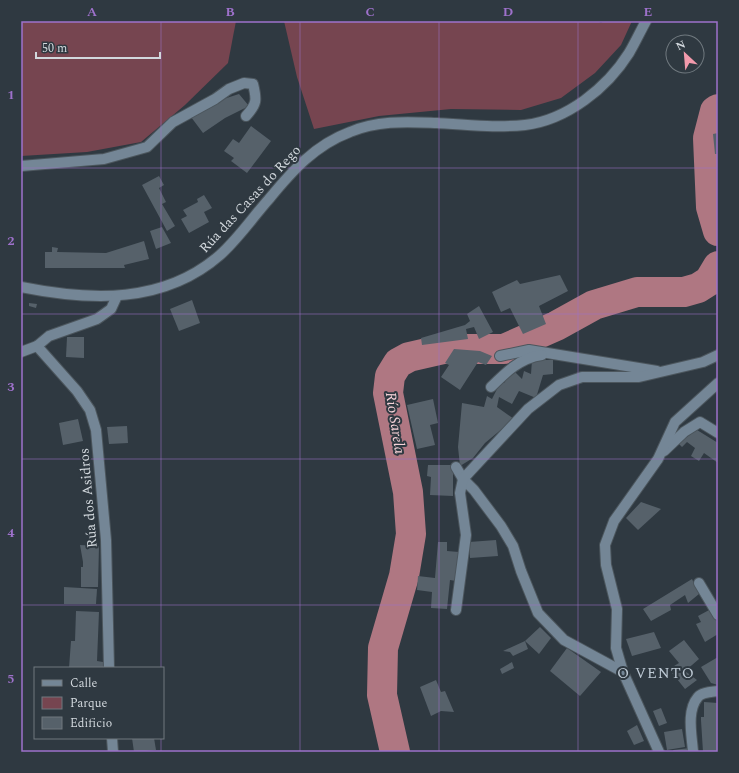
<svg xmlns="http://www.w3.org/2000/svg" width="739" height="773" font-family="Spectral,serif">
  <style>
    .green { fill: #764550 }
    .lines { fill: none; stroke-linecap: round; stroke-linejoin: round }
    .river { stroke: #af7782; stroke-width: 30 }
    .building { fill: #56616a }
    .minor-casing { stroke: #4c565d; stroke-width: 12 }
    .minor { stroke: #748696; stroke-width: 10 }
    .grid { fill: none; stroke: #9e71cb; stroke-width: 1; stroke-opacity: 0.55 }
    .labels { text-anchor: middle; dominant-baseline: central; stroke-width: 4; stroke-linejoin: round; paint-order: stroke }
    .street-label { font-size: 14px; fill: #d2d8dd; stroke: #2f3941 }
    .water-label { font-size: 15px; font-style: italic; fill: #f6d2d8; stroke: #2f3941 }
    .neighbourhood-label { font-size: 15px; letter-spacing: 1px; fill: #bdc9d4; stroke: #2f3941 }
    .neatline { fill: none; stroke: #9e71cb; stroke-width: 1.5 }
    .grid-label { font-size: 13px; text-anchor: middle; font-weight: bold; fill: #9e71cb }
  </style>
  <rect width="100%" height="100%" fill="#2f3941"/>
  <!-- green -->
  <g class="green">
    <path d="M21,21H236L228,63L185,105L141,142L87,152L21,156Z"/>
    <path d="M284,21H597L601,23L604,21H632L621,45L595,73L561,98L521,110L451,109L379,116L314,129L297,77Z"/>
  </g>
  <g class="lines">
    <!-- river -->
    <g class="river">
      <path d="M718,109L715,111L708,138L711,207L718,231"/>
      <path d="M395,752L382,695L383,648L404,576L411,534L408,492L388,393L390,376L398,363L409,357L444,349H504L556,326L594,305L637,292H684L698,288L709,281L718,266"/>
    </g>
  </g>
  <!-- building -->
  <g class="building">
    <path d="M239,94L249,106L225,118L203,133L191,117L211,103Z"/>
    <path d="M251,126L271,141L247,173L231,161L234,158L224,151L233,139L239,143Z"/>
    <path d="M718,133V154H715L713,134Z"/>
    <path d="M159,176L164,185L159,188L166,202L162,204L175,226L167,231L142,185Z"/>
    <path d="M204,195L212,208L204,212L209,222L189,233L181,219L187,216L183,210L198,202L197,199Z"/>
    <path d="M162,227L171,243L156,249L150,231Z"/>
    <path d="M144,241L149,259L124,265L125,268H45V252H52V247L58,248L57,252L106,253Z"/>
    <path d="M560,275L568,291L539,306L546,324L523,334L510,308L501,312L492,292L517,280L520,284Z"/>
    <path d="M192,300L200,323L179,331L170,309Z"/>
    <path d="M29,303L37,304L36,308L29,306Z"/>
    <path d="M479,306L493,332L479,339L474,327L466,329L468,339L422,345L421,338L465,325L470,321L467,314Z"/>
    <path d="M67,337H84V358L66,357Z"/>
    <path d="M454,349L480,351L492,356L486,365L478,362L460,390L441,377L449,365L445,363Z"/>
    <path d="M532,360H553V374L543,375L536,398L519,391L512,404L499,397L497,407L514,419L485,443L473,458L460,466L458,447L462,403L484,407L487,396L492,399L500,383H504L513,370L522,379L524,371L531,374Z"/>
    <path d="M433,399L438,423L430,425L435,445L417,449L407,405Z"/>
    <path d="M78,419L83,441L63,445L59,423Z"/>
    <path d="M127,426L128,443L109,444L107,427Z"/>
    <path d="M697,430L718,443V463L704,453L699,461L691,456L695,448L687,442L682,447L678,443Z"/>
    <path d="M428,465H453V496L430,495L431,477L427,476Z"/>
    <path d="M641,502L661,509L638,530L626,518Z"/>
    <path d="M496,540L498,556L470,558L469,542Z"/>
    <path d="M438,542H447V551L459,552L456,581L450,580L447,609L431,608L432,592L417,590L418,576L435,578Z"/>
    <path d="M80,545L99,546L98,587H81V567H83V562Z"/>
    <path d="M692,579L699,594L688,603L685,595L670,605L671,610L651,621L643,609Z"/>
    <path d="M64,587L97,589L96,604H64Z"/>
    <path d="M711,609L718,621V634L705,642L696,624L701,622L698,616Z"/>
    <path d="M76,611L99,612L97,661L103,662V668H69L71,641H75Z"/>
    <path d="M540,627L551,638L539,654L525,641Z"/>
    <path d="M654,632L661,648L632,656L626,639Z"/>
    <path d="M684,640L699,659L685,671L697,680L685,689L669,669L679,663L669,651Z"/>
    <path d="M525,641L528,649L513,656L510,652L503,651Z"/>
    <path d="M567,648L601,672L580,696L550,671Z"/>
    <path d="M718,657V685L711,683L701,667Z"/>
    <path d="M512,662L514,668L502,674L500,669Z"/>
    <path d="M436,680L441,692L445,691L454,712L441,711L431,716L420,687Z"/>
    <path d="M704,702L718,703V752H703L701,720V717H704Z"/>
    <path d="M661,708L667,723L659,726L653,711Z"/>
    <path d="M637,725L644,741L634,745L627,731Z"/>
    <path d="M682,729L685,747L667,750L664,732Z"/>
    <path d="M132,738H154L156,750L134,752Z"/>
    <path d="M690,748V752H674L673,750Z"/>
  </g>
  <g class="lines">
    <defs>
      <g id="minor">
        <path d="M21,166L104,159L147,147L173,122L215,99L229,89L244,83L253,84C257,100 257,104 246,116"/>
        <path d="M21,287C91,301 164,304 220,255C238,239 253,217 269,199C292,171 315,145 350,132C379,120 407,122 437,123C466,125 496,128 525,125C567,120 607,88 629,53C635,43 640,32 646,21"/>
        <path d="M37,346L77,391L90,410L96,430L106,540L109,668"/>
        <path d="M21,352L37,346L49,336L97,319L111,309L117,296"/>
        <path d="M500,356L529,350L657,371"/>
        <path d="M491,387C506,372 520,358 542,355"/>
        <path d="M664,451L684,432L700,422L718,433"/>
        <path d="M456,467L463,479L474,490L501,526L513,546L521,571L538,613L564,640L623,672"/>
        <path d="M699,583L718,615"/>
        <path d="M456,610L466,535L460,493L463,479L528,409L559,385L582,377H639L703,362L718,355"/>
        <path d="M112,738L113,752"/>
        <path d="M659,752L623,672L616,648L617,609L606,565L605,545L614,521L658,459L675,422L718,383"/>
        <path d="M693,752C692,736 686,711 698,697C702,692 712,692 718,691"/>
      </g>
    </defs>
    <!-- minor casing -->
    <use href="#minor" class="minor-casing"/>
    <!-- minor -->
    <use href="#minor" class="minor"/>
  </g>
  <!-- grid -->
  <path class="grid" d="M161,21V668M300,21V752M439,21V752M578,21V752M21,168H718M21,314H718M21,459H718M21,605H718M161,738V752"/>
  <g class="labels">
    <!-- street labels -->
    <g class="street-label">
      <text transform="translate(250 199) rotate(-47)">Rúa das Casas do Rego</text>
      <text transform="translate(88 498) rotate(-95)">Rúa dos Asidros</text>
    </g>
    <!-- water labels -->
    <g class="water-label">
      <text transform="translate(395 423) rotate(81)">Río Sarela</text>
    </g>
    <!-- neighbourhood labels -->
    <g class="neighbourhood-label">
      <text x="656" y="673">O VENTO</text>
    </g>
  </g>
  <!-- border -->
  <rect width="739" height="773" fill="none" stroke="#2f3941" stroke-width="44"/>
  <!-- legend -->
  <rect x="34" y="667" width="130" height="72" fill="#2f3941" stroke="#70797f"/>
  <rect x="42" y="680" width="20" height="6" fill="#748696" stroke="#70797f"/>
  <text x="70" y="687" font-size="12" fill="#d2d8dd">Calle</text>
  <rect x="42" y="697" width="20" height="12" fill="#764550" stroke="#70797f"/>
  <text x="70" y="707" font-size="12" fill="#d2d8dd">Parque</text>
  <rect x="42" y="717" width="20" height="12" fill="#56616a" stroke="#70797f"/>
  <text x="70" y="727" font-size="12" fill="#d2d8dd">Edificio</text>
  <!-- north arrow -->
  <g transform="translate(685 54) rotate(334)"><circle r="19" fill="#2f3941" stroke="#70797f"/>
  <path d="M0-3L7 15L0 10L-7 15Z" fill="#f29aac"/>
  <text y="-6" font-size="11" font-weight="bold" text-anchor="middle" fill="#d2d8dd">N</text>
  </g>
  <!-- scale -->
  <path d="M36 52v6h124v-6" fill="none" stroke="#d2d8dd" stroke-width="2"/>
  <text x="42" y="52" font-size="12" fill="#d2d8dd" stroke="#2f3941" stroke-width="3" paint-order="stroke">50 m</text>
  <rect x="22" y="22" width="695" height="729" class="neatline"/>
  <g class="grid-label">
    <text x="92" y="16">A</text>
    <text x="230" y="16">B</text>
    <text x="370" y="16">C</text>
    <text x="508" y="16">D</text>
    <text x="648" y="16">E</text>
    <text x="11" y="99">1</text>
    <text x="11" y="245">2</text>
    <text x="11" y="391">3</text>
    <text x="11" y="537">4</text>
    <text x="11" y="683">5</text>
  </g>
</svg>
